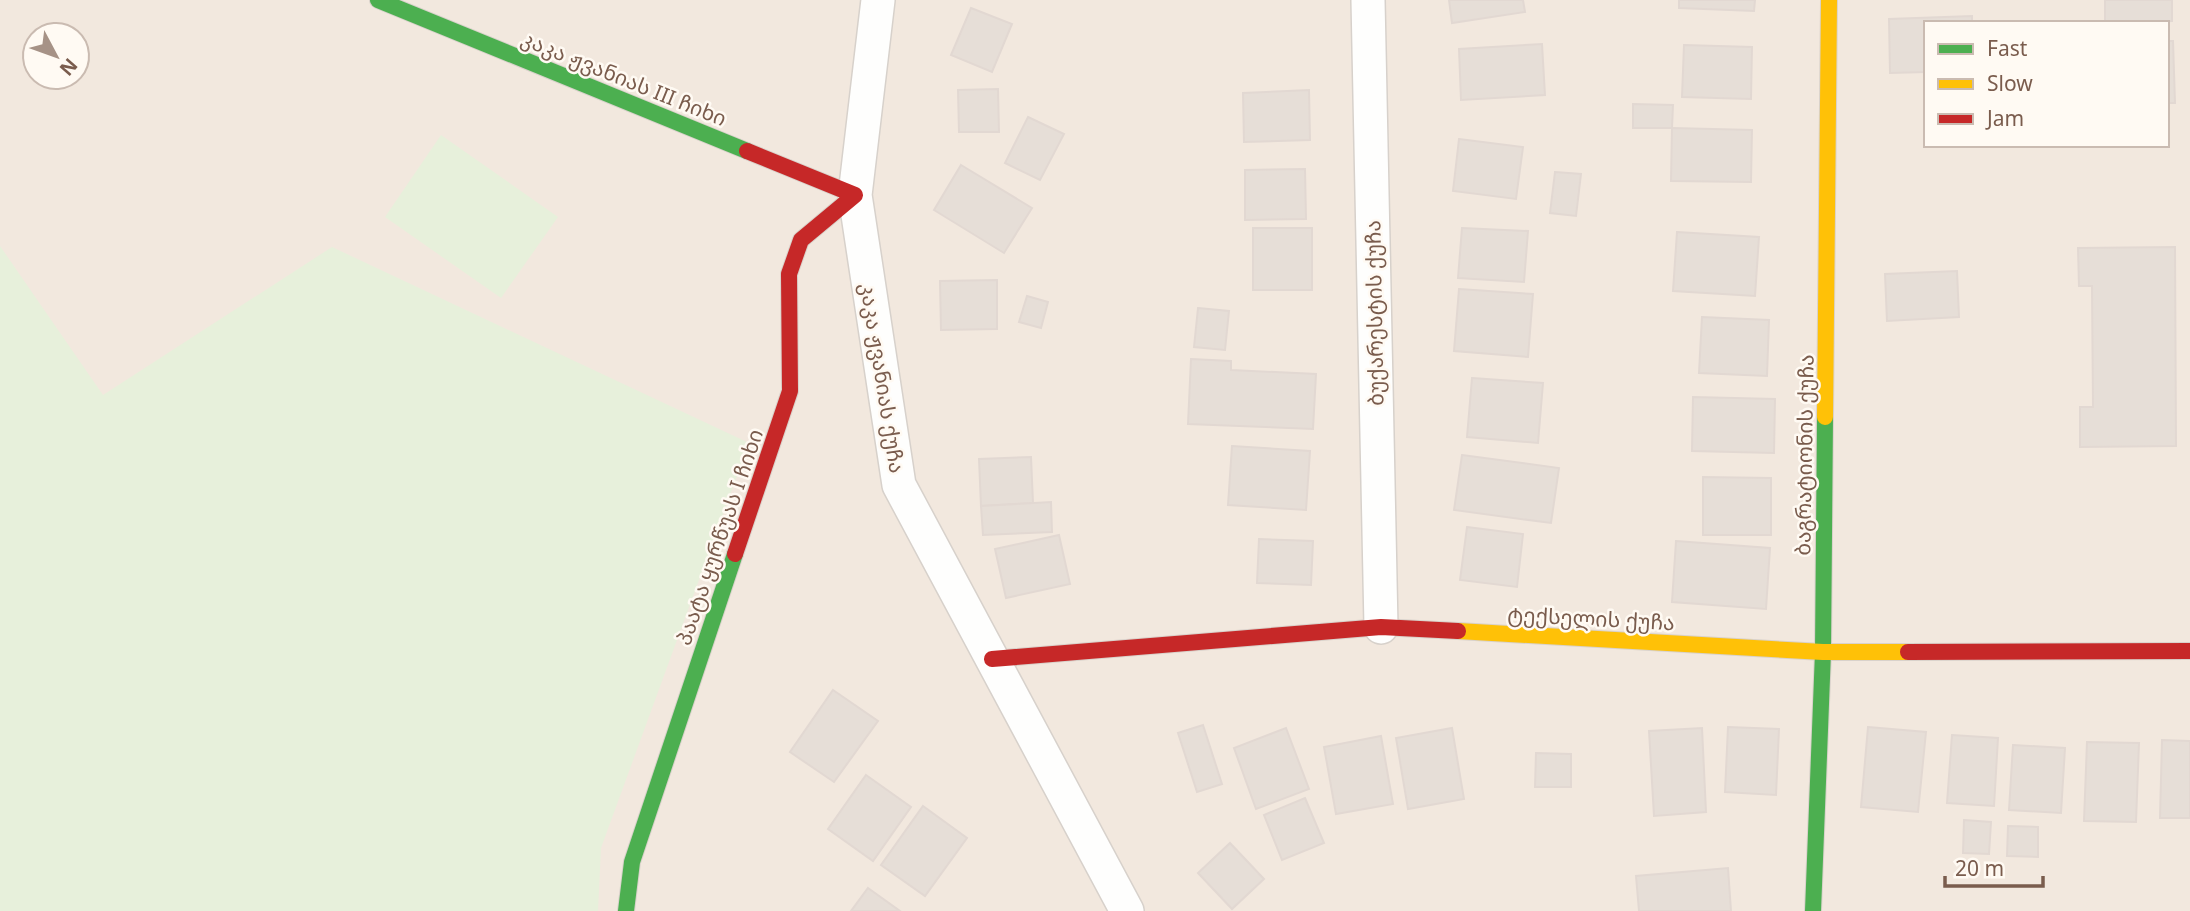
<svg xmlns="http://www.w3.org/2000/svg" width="2190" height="911" font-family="'Noto Sans','Noto Sans Georgian',sans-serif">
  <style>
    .residential { fill: #f2e8de; fill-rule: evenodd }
    .green { fill: #e7f0db }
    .building { fill: #e6ded7; stroke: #e2d8d2; stroke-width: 2 }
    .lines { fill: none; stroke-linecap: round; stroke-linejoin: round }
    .street-casing { stroke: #d7d1cb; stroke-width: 36 }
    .fast-casing { stroke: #d9d2cb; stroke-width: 18 }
    .slow-casing { stroke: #d9d2cb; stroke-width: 18 }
    .jam-casing { stroke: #d9d2cb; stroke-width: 18 }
    .street { stroke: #fefefd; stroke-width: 33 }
    .fast { stroke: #4caf50; stroke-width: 16 }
    .slow { stroke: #ffc107; stroke-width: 16 }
    .jam { stroke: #c62828; stroke-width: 16 }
    .labels { text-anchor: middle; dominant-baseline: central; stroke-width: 5; stroke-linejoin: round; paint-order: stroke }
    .street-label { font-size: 21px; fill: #7a5c4d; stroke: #fffaf3 }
  </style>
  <rect width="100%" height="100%" fill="#f9f5f0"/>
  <!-- residential -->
  <path class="residential" d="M0,0H2190V911H0ZM1926,23H2167V145H1926ZM35,35H77V77H35Z"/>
  <!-- green -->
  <g class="green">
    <path d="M441,135L558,217L501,298L385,217Z"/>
    <path d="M0,246L103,395L332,247L749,443L601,848L598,911H0Z"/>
  </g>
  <!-- building -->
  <g class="building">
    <path d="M1449,0H1523L1525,12L1452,23Z"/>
    <path d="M1679,0H1755L1754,11L1679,8Z"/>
    <path d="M2105,0H2172V21L2105,23Z"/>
    <path d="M971,8L1012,24L992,72L951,55Z"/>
    <path d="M1972,16V23H1926V72L1890,73L1889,19Z"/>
    <path d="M2167,41H2173L2175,103H2167Z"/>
    <path d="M1542,44L1545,95L1461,100L1459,49Z"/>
    <path d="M1684,45L1752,47L1751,99L1682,97Z"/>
    <path d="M998,89L999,132H959L958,90Z"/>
    <path d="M1309,90L1310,140L1244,142L1243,93Z"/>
    <path d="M1633,104L1673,105L1672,128H1633Z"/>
    <path d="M1028,117L1064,134L1040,180L1005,163Z"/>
    <path d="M1672,128L1752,130L1751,182L1671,181Z"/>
    <path d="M1459,139L1523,147L1516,199L1453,191Z"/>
    <path d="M961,165L1032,208L1004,253L934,210Z"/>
    <path d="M1305,169L1306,219L1245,220V170Z"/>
    <path d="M1555,172L1581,174L1576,216L1550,213Z"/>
    <rect x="1253" y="228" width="59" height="62"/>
    <path d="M1462,228L1528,231L1524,282L1458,278Z"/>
    <path d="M1677,232L1759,237L1755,296L1673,291Z"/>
    <path d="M2175,247L2176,446L2080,447V407H2093L2092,286H2079L2078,248Z"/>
    <path d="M1957,271L1959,317L1887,321L1885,274Z"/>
    <path d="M997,280V329L941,330L940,281Z"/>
    <path d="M1459,289L1533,294L1528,357L1454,351Z"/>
    <path d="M1027,296L1048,302L1041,328L1019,322Z"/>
    <path d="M1198,308L1229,311L1225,350L1194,347Z"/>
    <path d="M1702,317L1769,320L1767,376L1699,373Z"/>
    <path d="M1191,359L1231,361V370L1316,374L1313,429L1188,424Z"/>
    <path d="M1472,378L1543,383L1538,443L1467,437Z"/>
    <path d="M1693,397L1775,399L1774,453L1692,451Z"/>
    <path d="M1232,446L1310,451L1306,510L1228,505Z"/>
    <path d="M1462,455L1559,468L1551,523L1454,510Z"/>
    <path d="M1031,457L1033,503L981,506L979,459Z"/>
    <path d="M1703,477L1771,478V535H1703Z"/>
    <path d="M1051,502L1052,532L983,535L981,506Z"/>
    <path d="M1467,527L1523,534L1517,587L1460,580Z"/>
    <path d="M1059,535L1070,584L1006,598L995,549Z"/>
    <path d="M1259,539L1313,541L1311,585L1257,583Z"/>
    <path d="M1676,541L1770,548L1766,609L1672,602Z"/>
    <path d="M833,690L878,721L834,782L790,752Z"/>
    <path d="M1203,725L1222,784L1197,792L1178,733Z"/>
    <path d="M1728,727L1779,729L1776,795L1725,792Z"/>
    <path d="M1868,727L1926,732L1918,812L1861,807Z"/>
    <path d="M1286,728L1309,789L1256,809L1234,748Z"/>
    <path d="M1452,728L1464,799L1408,809L1396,738Z"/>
    <path d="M1702,728L1706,812L1654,816L1649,731Z"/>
    <path d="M1952,735L1998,738L1994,806L1947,803Z"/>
    <path d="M1381,736L1393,804L1336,814L1324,747Z"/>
    <path d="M2162,740L2190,741V818H2160Z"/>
    <path d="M2087,742L2139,743L2136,822L2084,821Z"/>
    <path d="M2013,745L2065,748L2061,813L2009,810Z"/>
    <path d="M1536,753L1571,754V787H1535Z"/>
    <path d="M866,775L911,807L873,861L828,829Z"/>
    <path d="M1305,798L1324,843L1282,860L1264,815Z"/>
    <path d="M923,806L967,838L925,896L881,865Z"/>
    <path d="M1964,820L1991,822L1989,854L1963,853Z"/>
    <path d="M2008,826L2038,827V857L2007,856Z"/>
    <path d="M1230,843L1264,879L1232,909L1198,873Z"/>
    <path d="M1728,868L1731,911H1639L1636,876Z"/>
    <path d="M868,888L900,911H851Z"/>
  </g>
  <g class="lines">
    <defs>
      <g id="street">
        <path d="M878,0L855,195L899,485L1127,911"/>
        <path d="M1368,0L1381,627"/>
      </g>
      <g id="fast">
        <path d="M378,0L747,151"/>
        <path d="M626,911L632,862L735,554"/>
        <path d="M1813,911L1823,652L1825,417"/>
      </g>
      <g id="slow">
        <path d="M1825,417L1829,0"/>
        <path d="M1458,631L1823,652H1908"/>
      </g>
      <g id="jam">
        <path d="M735,554L790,391L789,274L801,240L855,195L747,151"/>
        <path d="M1908,652L2190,651"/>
        <path d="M992,659L1381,627L1458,631"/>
      </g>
    </defs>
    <!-- street casing -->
    <use href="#street" class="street-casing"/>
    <!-- fast casing -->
    <use href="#fast" class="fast-casing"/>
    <!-- slow casing -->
    <use href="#slow" class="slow-casing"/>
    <!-- jam casing -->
    <use href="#jam" class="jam-casing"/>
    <!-- street -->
    <use href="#street" class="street"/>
    <!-- fast -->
    <use href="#fast" class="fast"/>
    <!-- slow -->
    <use href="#slow" class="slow"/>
    <!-- jam -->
    <use href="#jam" class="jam"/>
  </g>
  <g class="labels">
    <!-- street labels -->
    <g class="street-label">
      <text transform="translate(624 78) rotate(22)">კაკა ჟვანიას III ჩიხი</text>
      <text transform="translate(1374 313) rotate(-91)">ბუქარესტის ქუჩა</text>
      <text transform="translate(883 378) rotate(81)">კაკა ჟვანიას ქუჩა</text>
      <text transform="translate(1804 455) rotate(-89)">ბაგრატიონის ქუჩა</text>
      <text transform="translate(719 537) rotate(-71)">პაატა ყურწუას I ჩიხი</text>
      <text transform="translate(1591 618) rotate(3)">ტექსელის ქუჩა</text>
    </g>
  </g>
  <!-- legend -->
  <rect x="1924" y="21" width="245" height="126" fill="#fffaf3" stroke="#cabbb1" stroke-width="2"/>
  <rect x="1938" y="44" width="35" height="10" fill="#4caf50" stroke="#cabbb1" stroke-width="2"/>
  <text x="1987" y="56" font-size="21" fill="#7a5c4d">Fast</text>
  <rect x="1938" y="79" width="35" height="10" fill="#ffc107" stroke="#cabbb1" stroke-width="2"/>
  <text x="1987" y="91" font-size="21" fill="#7a5c4d">Slow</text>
  <rect x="1938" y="114" width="35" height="10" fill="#c62828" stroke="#cabbb1" stroke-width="2"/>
  <text x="1987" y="126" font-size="21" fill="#7a5c4d">Jam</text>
  <!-- north arrow -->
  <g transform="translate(56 56) rotate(131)"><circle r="33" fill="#fffaf3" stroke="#cabbb1" stroke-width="2"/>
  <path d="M0-5L12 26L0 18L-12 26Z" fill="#a69286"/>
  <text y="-10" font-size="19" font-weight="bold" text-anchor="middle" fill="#7a5c4d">N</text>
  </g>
  <!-- scale -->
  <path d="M1945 876v10h98v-10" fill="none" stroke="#7a5c4d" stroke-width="3.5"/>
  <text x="1955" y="876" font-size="21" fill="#7a5c4d" stroke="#fffaf3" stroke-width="5" paint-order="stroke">20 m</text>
</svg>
